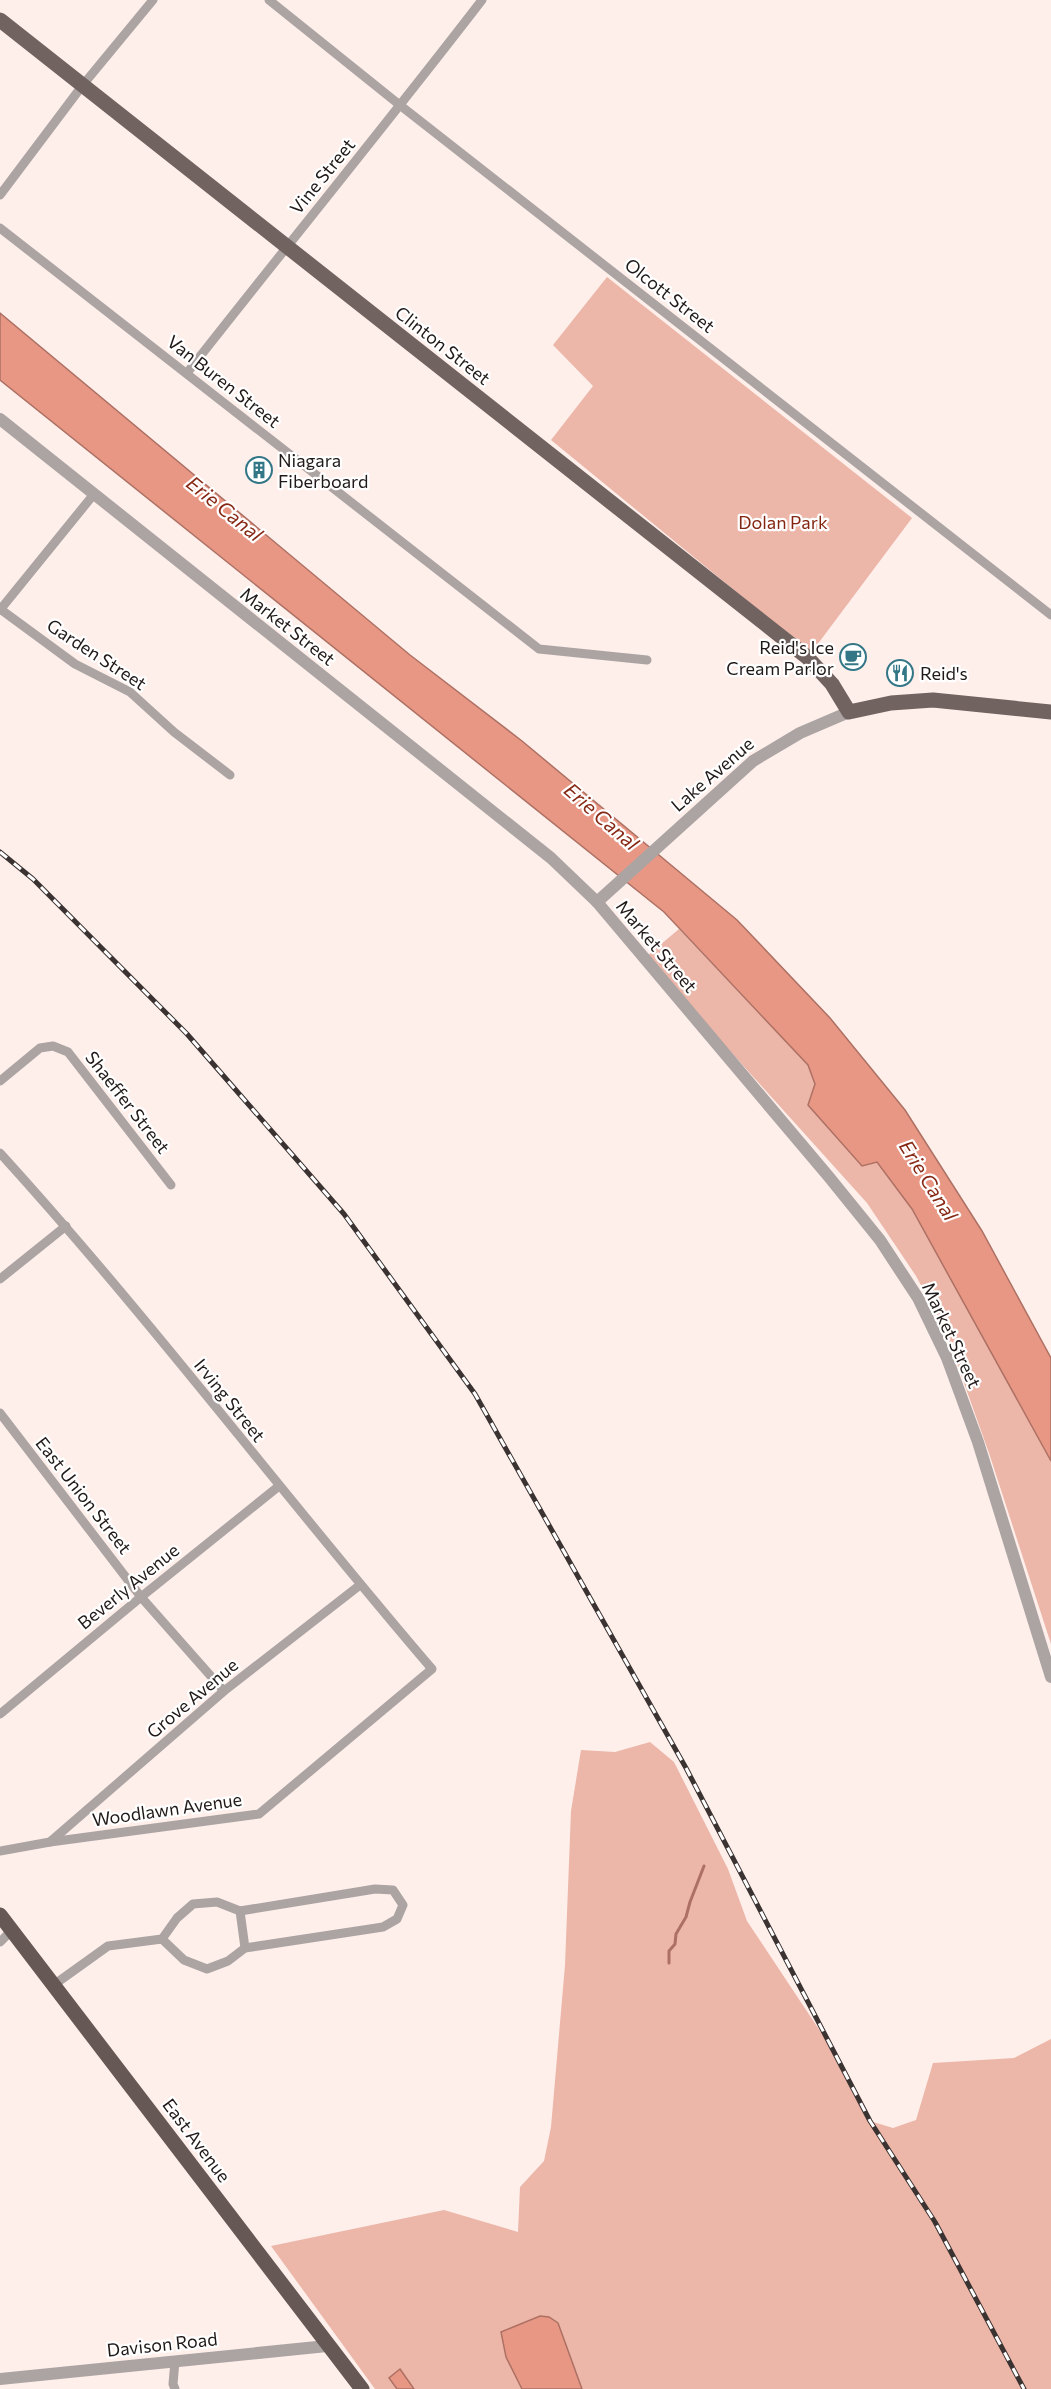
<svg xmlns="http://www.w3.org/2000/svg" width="1051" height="2389" font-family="Commissioner,sans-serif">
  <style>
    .green { fill: #ecb6a9 }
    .water { fill: #e99785; stroke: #ad7164; stroke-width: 1.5 }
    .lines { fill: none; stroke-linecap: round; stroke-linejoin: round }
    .stream { stroke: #ad7164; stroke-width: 3 }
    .minor { stroke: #aca4a2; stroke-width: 9 }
    .tertiary { stroke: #aca4a2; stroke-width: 12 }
    .primary { stroke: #716360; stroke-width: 15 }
    .trunk { stroke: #665854; stroke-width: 15 }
    .rail-casing { stroke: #3b3332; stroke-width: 5 }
    .rail { stroke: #fff; stroke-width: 3; stroke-dasharray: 9; stroke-linecap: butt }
    .labels { text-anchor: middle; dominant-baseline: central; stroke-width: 4.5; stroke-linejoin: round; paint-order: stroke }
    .street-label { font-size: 18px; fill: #201918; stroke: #fff }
    .poi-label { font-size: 18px; fill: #201918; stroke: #fff; text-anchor: start }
    .park-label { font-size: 18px; fill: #832511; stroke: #fff }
    .water-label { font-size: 20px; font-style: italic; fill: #872815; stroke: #fff }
  </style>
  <rect width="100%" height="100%" fill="#feefeb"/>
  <!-- green -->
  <g class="green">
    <path d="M607,277L912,518L811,653L551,440L593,386L553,345Z"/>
    <path d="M679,929L808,1065L815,1084L809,1106L862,1166L877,1161L912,1209L1051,1461V1644L989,1453L944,1327L916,1276L867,1203L712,1031L647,956Z"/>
    <path d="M650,1742L674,1762L728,1869L747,1921L824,2037L870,2121L893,2128L916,2120L933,2063L1014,2058L1051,2039V2389H375L271,2246L444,2210L518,2232L520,2187L544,2161L551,2127L565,1965L571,1811L581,1750L615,1752Z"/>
  </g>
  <!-- water -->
  <g class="water">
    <path d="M0,313L410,655L522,741L737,920L830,1018L905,1110L982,1231L1051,1358V1461L912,1209L877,1162L862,1166L808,1105L815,1084L808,1065L664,912L0,380Z"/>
    <path d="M540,2316L549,2317L558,2323L582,2389H522L506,2357L501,2332Z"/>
    <path d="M400,2369L414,2389H397L389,2378Z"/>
  </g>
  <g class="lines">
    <!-- stream -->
    <path class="stream" d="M669,1963V1951L675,1944L676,1934L686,1917L690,1902L704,1866"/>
    <!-- minor -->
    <g class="minor">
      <path d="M269,0L401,106L1051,615"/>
      <path d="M0,195L82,86L153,0"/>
      <path d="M0,228L539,649L647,660"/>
      <path d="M187,373C285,248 385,126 482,0"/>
      <path d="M0,609L75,664L130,692L174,732L230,775"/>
      <path d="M0,610L94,494"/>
      <path d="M0,1081L40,1048L53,1046L68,1052L171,1185"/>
      <path d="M0,1153C151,1319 286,1499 432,1669L259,1814L50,1842L0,1851"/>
      <path d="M0,1279L66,1226"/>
      <path d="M0,1413L141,1597L224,1691"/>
      <path d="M0,1714L141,1597L279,1486"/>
      <path d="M50,1842L224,1691L360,1585"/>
      <path d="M240,1911L245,1948"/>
      <path d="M0,1942L11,1931"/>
      <path d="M55,1984L108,1946L162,1939L177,1918L193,1904L217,1902L240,1911L375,1889L393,1890L403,1905L397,1919L383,1927L245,1948L228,1961L207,1969L184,1960L162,1939"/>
      <path d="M175,2361L173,2384L175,2389"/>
    </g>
    <!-- tertiary -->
    <g class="tertiary">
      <path d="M0,419L551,858L597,902L829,1177L880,1240L918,1298L947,1358L978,1442L1051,1677"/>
      <path d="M597,902L753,761L800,733L849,712"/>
      <path d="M0,2379L327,2346"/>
    </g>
    <!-- primary -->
    <path class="primary" d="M0,20L807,657L832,684L849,712L891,703L933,700L1051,712"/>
    <!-- trunk -->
    <path class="trunk" d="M0,1915L362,2389"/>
    <defs>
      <path id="rail" d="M0,852L33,879L187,1034L344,1214L475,1394L686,1768L870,2121L935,2222L1024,2389"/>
    </defs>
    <!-- rail casing -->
    <use href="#rail" class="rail-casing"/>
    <!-- rail -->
    <use href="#rail" class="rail"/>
  </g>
  <!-- icons -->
  <defs>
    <symbol id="building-ring" viewBox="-11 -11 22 22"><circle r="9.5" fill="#fff" stroke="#337787" stroke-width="1.5"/><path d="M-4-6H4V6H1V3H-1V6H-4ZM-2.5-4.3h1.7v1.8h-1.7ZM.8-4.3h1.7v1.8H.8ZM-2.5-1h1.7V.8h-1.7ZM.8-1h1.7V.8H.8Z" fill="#337787"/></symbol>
    <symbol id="cafe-ring" viewBox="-11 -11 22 22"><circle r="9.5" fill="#fff" stroke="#337787" stroke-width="1.5"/><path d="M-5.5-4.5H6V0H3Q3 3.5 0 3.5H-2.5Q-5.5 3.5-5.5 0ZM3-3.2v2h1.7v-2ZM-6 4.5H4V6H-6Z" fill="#337787"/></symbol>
    <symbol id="restaurant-ring" viewBox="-11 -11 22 22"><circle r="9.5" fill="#fff" stroke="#337787" stroke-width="1.5"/><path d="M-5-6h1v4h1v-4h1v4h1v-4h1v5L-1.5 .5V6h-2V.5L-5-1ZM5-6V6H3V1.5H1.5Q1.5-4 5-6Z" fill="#337787"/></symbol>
  </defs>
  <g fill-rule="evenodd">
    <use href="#building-ring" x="244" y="455" width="30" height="30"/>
    <use href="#cafe-ring" x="838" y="642" width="30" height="30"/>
    <use href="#restaurant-ring" x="885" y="658" width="30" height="30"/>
  </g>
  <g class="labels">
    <!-- street labels -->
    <g class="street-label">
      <text transform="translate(322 176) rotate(-51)">Vine Street</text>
      <text transform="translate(670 295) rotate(38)">Olcott Street</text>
      <text transform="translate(443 345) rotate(38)">Clinton Street</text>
      <text transform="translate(224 381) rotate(38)">Van Buren Street</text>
      <text transform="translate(288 626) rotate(38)">Market Street</text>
      <text transform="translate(97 654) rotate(33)">Garden Street</text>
      <text transform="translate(712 774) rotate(-41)">Lake Avenue</text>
      <text transform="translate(657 946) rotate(50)">Market Street</text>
      <text transform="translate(128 1102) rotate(52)">Shaeffer Street</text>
      <text transform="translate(952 1335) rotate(65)">Market Street</text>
      <text transform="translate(230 1400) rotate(51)">Irving Street</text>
      <text transform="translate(84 1495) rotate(52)">East Union Street</text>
      <text transform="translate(128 1586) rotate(-39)">Beverly Avenue</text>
      <text transform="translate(192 1698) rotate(-40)">Grove Avenue</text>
      <text transform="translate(167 1809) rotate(-8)">Woodlawn Avenue</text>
      <text transform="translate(197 2140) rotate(53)">East Avenue</text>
      <text transform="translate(162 2344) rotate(-6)">Davison Road</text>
    </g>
    <!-- poi labels -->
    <g class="poi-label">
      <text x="278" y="460">Niagara<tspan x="278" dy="21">Fiberboard</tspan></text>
      <text x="834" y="647" text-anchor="end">Reid's Ice<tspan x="834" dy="21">Cream Parlor</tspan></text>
      <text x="920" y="673">Reid's</text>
    </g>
    <!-- park labels -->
    <g class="park-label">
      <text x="783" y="522">Dolan Park</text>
    </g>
    <!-- water labels -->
    <g class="water-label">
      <text transform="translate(225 508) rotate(39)">Erie Canal</text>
      <text transform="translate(602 816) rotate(41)">Erie Canal</text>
      <text transform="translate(929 1180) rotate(58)">Erie Canal</text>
    </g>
  </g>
</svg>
